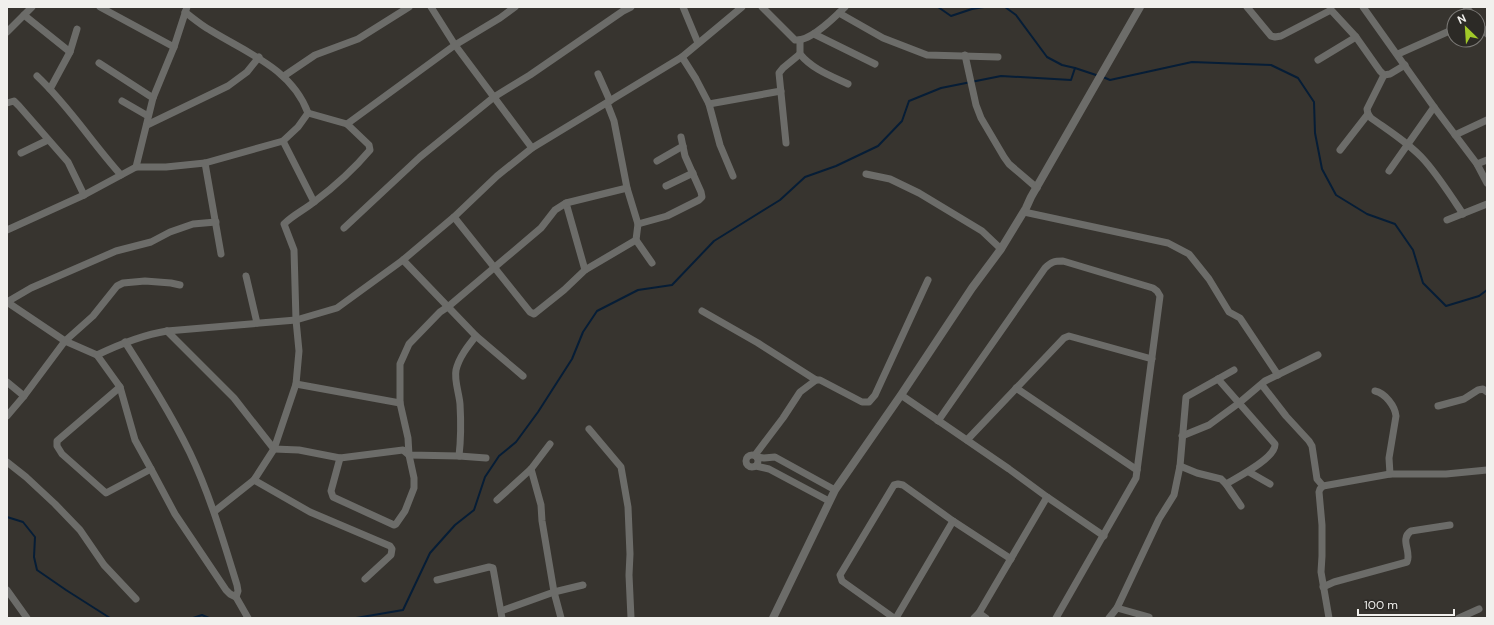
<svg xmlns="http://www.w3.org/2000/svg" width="1494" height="625" font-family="'DM Sans',sans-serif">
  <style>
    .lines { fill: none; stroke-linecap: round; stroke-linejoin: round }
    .stream { stroke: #061d36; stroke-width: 2 }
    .minor { stroke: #6c6c69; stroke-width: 7 }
    .tertiary { stroke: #6c6c69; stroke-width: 8 }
  </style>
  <rect width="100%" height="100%" fill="#37342f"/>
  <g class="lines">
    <!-- stream -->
    <g class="stream">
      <path d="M938,7L951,16L972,9L984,7"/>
      <path d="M1005,7L1016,15L1047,57L1062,65L1075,68L1099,76"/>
      <path d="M1103,77L1110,80L1192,62L1271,65L1298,78L1314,102L1315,133L1322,169L1336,195L1367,214L1395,224L1413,250L1423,283L1446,306L1479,296L1487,290"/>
      <path d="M7,517L23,522L35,537L34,557L37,570L66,590L110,618"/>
      <path d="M193,618L202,615L209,618"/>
      <path d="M356,618L403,610L430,553L455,525L474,510L485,477L499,456L516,442L538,412L572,359L583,332L597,311L638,290L672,285L714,241L780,200L805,177L836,166L878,146L902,121L909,101L941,88L1001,76L1071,80L1075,68"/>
    </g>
    <!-- minor -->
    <g class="minor">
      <path d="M100,7L174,47"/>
      <path d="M431,7L455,45L532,148"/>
      <path d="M683,7L698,43"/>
      <path d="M762,7L795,40C810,42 835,17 845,7"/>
      <path d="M1247,7L1271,36L1275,37L1281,36L1331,10L1356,37L1380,71L1384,75L1390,74L1405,65"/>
      <path d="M1363,7L1434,107L1477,164L1487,183"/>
      <path d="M1466,7L1473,16"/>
      <path d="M185,12C193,18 201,25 210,30C247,53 292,69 308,113"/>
      <path d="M839,13L883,38L927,55L998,57"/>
      <path d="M24,15L70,52"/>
      <path d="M1478,22L1487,34"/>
      <path d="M7,32L32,7"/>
      <path d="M814,34L875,64"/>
      <path d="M800,40V54C812,69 831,76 848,84"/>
      <path d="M1398,54L1454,29"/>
      <path d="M965,55L976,105L981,118L1004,157L1009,164L1037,188"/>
      <path d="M682,57L696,79L709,104L720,145L733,176"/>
      <path d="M1318,60L1356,37"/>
      <path d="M99,63L153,98"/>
      <path d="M598,74L610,101"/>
      <path d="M1384,75L1367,109L1368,114L1371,118C1389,131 1410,144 1425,161C1439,177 1451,196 1463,214"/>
      <path d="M37,76C69,106 92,143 121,175"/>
      <path d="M284,76L315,55L358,39L409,7"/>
      <path d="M50,89L70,52L77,29"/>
      <path d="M122,101L148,116"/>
      <path d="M7,103L14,101L19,106L68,162L84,195"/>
      <path d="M607,103L614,121L627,188L638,224L636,240L652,263"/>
      <path d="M709,104L781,91"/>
      <path d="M347,124L455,45L500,18L515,7"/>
      <path d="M147,125L228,86L247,72L259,57"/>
      <path d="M1455,135L1487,120"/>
      <path d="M283,141L314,202"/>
      <path d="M786,143L779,73L783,68L800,54"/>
      <path d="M1340,150L1368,114"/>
      <path d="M21,153L48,140"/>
      <path d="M657,161L683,146"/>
      <path d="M205,163L221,254"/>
      <path d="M1477,164L1487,160"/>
      <path d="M136,167L153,98L174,47L187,7"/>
      <path d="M1389,171L1434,107"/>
      <path d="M866,174L890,179L919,193L982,231L1001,249"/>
      <path d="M666,186L693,173"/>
      <path d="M566,203L585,270"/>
      <path d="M1024,212L1168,243L1189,254L1209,279L1229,312L1240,318L1278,375"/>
      <path d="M454,217L530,312L534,314L564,290L585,270L636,240"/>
      <path d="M1447,220L1487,204"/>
      <path d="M638,224L667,216L699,200L702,197L701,192L685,156L681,137"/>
      <path d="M344,228L420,157L494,97L530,75L623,11L631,7"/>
      <path d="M7,230L84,195L136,167H166L205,163L283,141L298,127L308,113"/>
      <path d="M403,260L476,336L523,376"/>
      <path d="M246,276L257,323"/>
      <path d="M7,302L65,341L97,355C120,344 142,335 167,331L296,320L337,308L403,260L454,217L497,176L532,148L682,57L742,7"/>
      <path d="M7,302L31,288L116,251L151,242L170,232L193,224L216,222"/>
      <path d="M702,311L758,343L816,380H820L862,402H869L875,395L928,280"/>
      <path d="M167,331L234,398L274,449L299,450L340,458L403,450L409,455L459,456L486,458"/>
      <path d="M125,342C148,378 171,414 190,453C210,495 223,540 237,585L238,591L236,597"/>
      <path d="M97,355L120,387L135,440L151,469L175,514L226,590L230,594L236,597L248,618"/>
      <path d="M1218,379L1275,444C1276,458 1238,477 1226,484"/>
      <path d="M7,382L24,396"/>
      <path d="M296,384L400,403"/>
      <path d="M1262,385L1286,416L1309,441L1312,446L1317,479L1323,486"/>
      <path d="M120,387L57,441V446L62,454L106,493L151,469"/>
      <path d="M1016,388L1137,470"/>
      <path d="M1375,391C1385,393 1395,406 1396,416L1389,458L1390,474"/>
      <path d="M901,395L1009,469L1047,497L1104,536"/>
      <path d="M1438,406L1464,399L1478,390L1483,389L1487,392"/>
      <path d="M7,416L24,396L65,341L93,316L117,286L123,283L145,281L171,283L180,285"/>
      <path d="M938,421L1045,268C1051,262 1054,261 1063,261L1153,288L1157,291L1160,296L1136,478L1056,618"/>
      <path d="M589,429L621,467L628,507L630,554L629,575L631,618"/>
      <path d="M1182,436L1209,425L1239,403L1265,381L1318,355"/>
      <path d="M967,440L1064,338L1069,336L1152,359"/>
      <circle cx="752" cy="461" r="6"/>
      <path d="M755,455L783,418L800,392L816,380"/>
      <path d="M459,456C461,439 461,421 460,404C459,393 454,380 456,370C459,357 468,346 476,336"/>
      <path d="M757,457L764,458L775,457L835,490"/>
      <path d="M340,458L331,491L333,497L394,525L396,524L405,511L414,488V478L409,455L408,438L400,403V364L409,344L440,312L449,306L541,228L555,210L566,203L627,188"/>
      <path d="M7,462L26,477L55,504L80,530L104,565L136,599"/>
      <path d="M756,466L769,469L829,501"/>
      <path d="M1180,466L1197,473L1221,479L1226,484L1241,506"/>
      <path d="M531,469L541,505L542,521L554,592L561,618"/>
      <path d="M1249,472L1270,484"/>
      <path d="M254,480L310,512L390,546L392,549L391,555L365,579"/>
      <path d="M497,500L531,469L550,444"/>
      <path d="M215,511L254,480L274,449L296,384L299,351L296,320L294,250L284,224C293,215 304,210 314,202C334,187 354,169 370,150L369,145L347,124L308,113"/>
      <path d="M437,580L489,567L493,568L502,618"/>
      <path d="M1323,587L1334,582L1407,562C1412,552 1399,539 1411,531L1450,525"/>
      <path d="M7,590L27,618"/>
      <path d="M1117,608L1149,617"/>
      <path d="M501,611L554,592L583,585"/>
      <path d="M979,613L986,618"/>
      <path d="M894,618L842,581L840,575L894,485L898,484L903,485L953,521L1011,559"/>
      <path d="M896,618L953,521"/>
      <path d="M974,618L979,613L1047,497"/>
      <path d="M1109,618L1117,608L1159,519L1174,495L1180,466L1186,397L1234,370"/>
      <path d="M1329,618L1321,572L1322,556V525L1319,492L1320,489L1323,486L1390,474H1446L1487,470"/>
      <path d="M1459,618L1479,609"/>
    </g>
    <!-- tertiary -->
    <path class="tertiary" d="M773,618L835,490L901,395L972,288L1001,249L1026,208L1031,197L1140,7"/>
  </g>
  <!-- border -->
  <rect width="1494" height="625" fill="none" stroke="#f1f0ed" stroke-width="16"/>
  <!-- north arrow -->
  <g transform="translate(1466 28) rotate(335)"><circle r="19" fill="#2c2a26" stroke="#7b7976"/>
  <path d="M0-3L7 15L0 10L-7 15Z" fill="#a1c929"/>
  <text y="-6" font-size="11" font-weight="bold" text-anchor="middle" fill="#f1f0ed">N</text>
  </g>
  <!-- scale -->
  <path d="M1358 609v6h96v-6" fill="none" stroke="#f1f0ed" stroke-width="2"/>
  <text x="1364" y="609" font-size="12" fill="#f1f0ed" stroke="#2c2a26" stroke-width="3" paint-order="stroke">100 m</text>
</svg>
